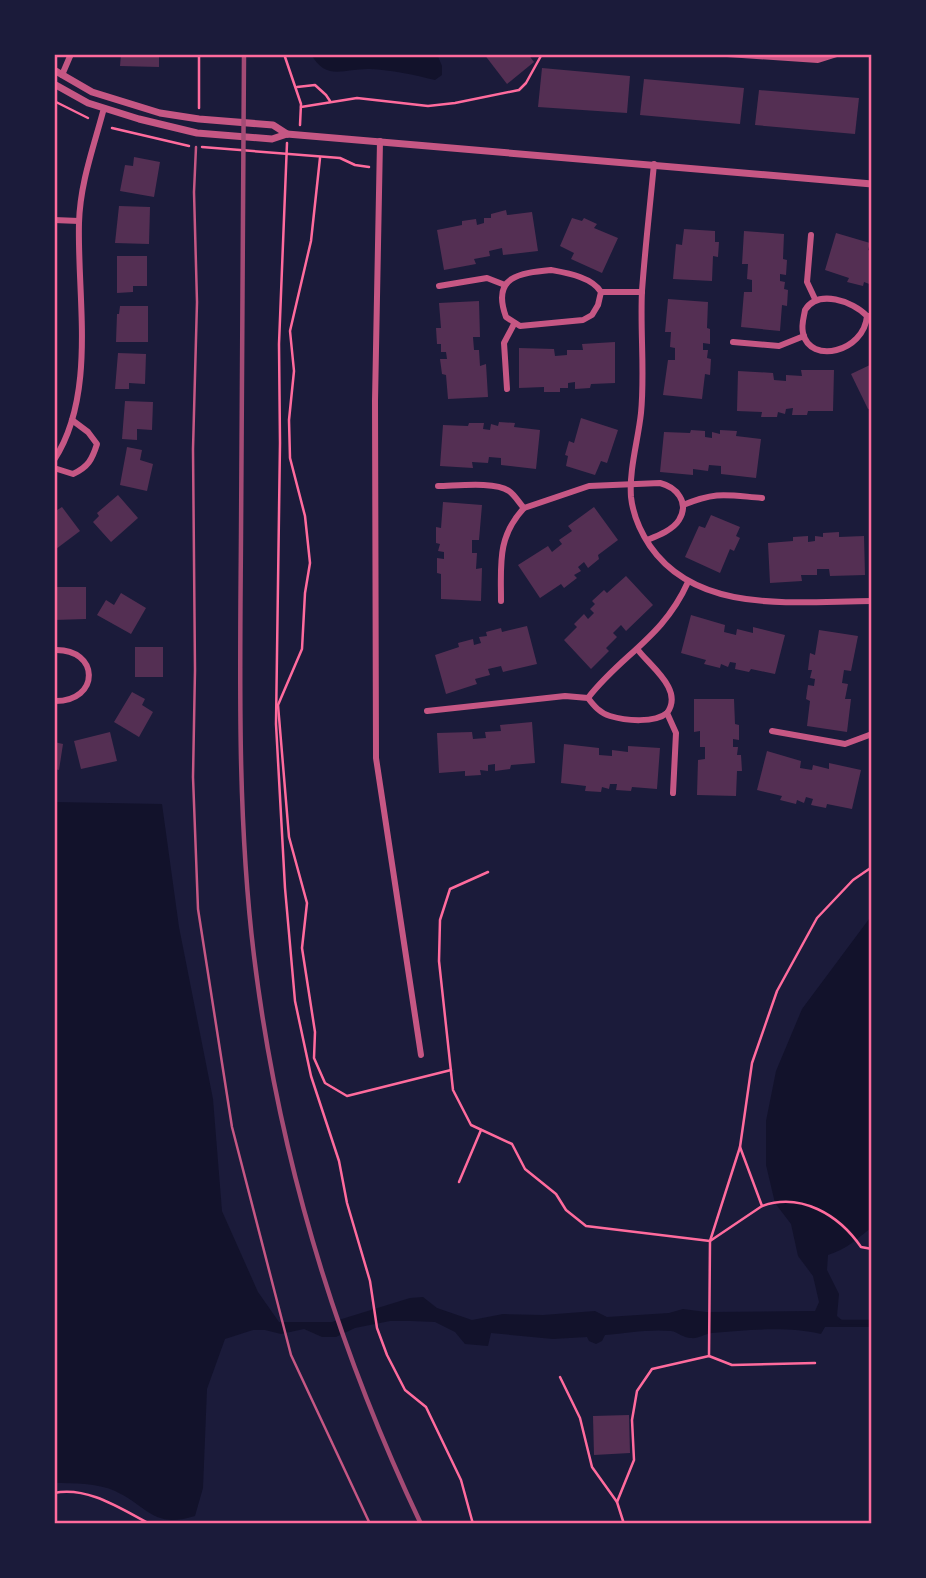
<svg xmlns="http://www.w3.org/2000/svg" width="926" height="1578" font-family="'Fira Sans Condensed',sans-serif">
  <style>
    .water { fill: #12122b }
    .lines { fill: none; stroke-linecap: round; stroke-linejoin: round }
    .stream { stroke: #12122b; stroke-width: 4.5 }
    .building { fill: #542f53 }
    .path { stroke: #ff6b9d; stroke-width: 2.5 }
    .service { stroke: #c65784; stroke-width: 2.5 }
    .minor { stroke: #c65784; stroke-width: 6 }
    .tertiary { stroke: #c65784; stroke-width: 7 }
    .rail { stroke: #a44b75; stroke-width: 4.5 }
    .neatline { fill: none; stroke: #ff6b9d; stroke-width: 2.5 }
  </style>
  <rect width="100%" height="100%" fill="#1b1b3a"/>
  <!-- water -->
  <g class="water">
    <path d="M311,54H437L442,66V75L435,80C415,75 391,70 370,69C345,68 326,82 311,54Z"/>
    <path d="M54,802L162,804L179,927L213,1099L222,1211L258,1292L279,1322H332L410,1298L423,1297L437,1308L472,1320L503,1314L543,1315L595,1311L607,1317L669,1313L683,1309L706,1312L815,1311L819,1302L813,1276L798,1256L791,1224L775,1203L766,1165V1121L776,1071L802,1009L872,915V1227C857,1239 847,1249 828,1255L827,1270L839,1294L837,1316L844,1322L872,1323V1327H825L821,1334C788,1326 745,1330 712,1333C704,1334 698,1339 691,1338C683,1338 678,1332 671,1331C648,1329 627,1333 605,1335L602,1341L596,1344L589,1341L587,1337L553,1339L491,1333L488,1346L465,1344L455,1332L435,1322L411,1321H390L355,1328L336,1337H322L304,1329L281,1334L265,1330H253L225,1339L207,1389L203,1488L195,1516C153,1529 149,1507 115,1491C97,1483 74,1483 54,1483Z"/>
  </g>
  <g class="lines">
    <!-- stream -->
    <path class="stream" d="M840,1322H872"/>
  </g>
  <!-- building -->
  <g class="building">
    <path d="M121,54H159V67L120,66Z"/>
    <path d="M484,54H528L534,62L507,84Z"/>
    <path d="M542,68L630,76L627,113L538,107Z"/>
    <path d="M644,79L744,88L740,124L640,115Z"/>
    <path d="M759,90L859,98L855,134L755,125Z"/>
    <path d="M134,157L160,162L154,197L120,191L125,165L133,166Z"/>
    <path d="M119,206L150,207L149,244L115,243Z"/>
    <path d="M506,210L507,215L532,212L538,251L503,255L502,248L489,251L490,256L474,259L476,264L444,270L437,230L462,225V221L476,219L477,225L484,223V218H491V214Z"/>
    <path d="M572,218L582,221L584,218L597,224L594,228L618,238L602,273L571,259L574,253L560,246Z"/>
    <path d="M684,229L715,231V242H719L718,257L713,256L712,281L673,279L676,244L682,245Z"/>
    <path d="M744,231L784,234L783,259L787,260L786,275L780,274V281L785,282L784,289L788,290L787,306L782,305L780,331L741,327L744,292H752V280L747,279L748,264H742Z"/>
    <path d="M836,233L870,243L868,250L872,251V285L864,282L863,286L847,282L849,278L825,270Z"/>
    <path d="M117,256H147V286H133V292L117,293Z"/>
    <path d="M668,299L708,302L707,328L710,329V344L703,343V350H708L707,358L711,359L710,375L705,374L702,399L663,395L668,360H675V348L670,347L671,332H665Z"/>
    <path d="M479,301L480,337H473L474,350H479L480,366L486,364L488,397L448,399L446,375L442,374L440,359H447L446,352H441V344H437L436,328H441L439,303Z"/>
    <path d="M120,306H148V342H116L117,314H119Z"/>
    <path d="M615,342V383L591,384L590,388L575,389V382L568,383V388H560V392H544V387L519,388V348L554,349L555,356L567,355V350H583L582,344Z"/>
    <path d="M118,353L146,354L145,384L129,383V389H115Z"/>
    <path d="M872,364V408L868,409L851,374Z"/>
    <path d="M801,370H834L833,411H808L807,415H792L793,408L786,409L785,414L778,412L777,417H761L762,412L737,411L738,371L773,373L774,380L786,381V375L802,376Z"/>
    <path d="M125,401L153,402L152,430L137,429V440L122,439Z"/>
    <path d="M581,418L618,430L607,463L601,461L595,475L566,466L568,456L565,455L569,441L574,443Z"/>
    <path d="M499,422L515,423L514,427L540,430L536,469L501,465V458L489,457L488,463L472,462L473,468L440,466L443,425L468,426L469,423H484L483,429L490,430L491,424L498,426Z"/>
    <path d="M691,430L705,431V437L712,438V432L720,434V430L737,431L736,436L761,439L756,478L721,474V466L709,465L708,471L693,469V475L660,472L664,432L690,433Z"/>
    <path d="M127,447L142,450L140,460L153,464L147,491L120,485Z"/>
    <path d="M118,495L138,518L111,542L93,522L99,516L97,513Z"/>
    <path d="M443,502L482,505L479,540H472V553H477L476,569L482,568L481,601L441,599V574L437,573V558L444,559V552L438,551L440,544L436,543V527L441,528Z"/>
    <path d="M62,507L80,531L56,549L54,546V512Z"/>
    <path d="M594,507L618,540L598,555L599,559L588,568L584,562L578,567L581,571L574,575L577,578L564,588L561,584L540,598L518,565L548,546L552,552L562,544L559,540L572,531L568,526Z"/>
    <path d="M711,515L740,527L736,536L740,538L734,551L730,549L720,573L685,557L699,526L705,528Z"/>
    <path d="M839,532V537L864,536L865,575L830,576L829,569H817V575H801L802,581L770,583L768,543L793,541V537L808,536V542L815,541V536L823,537V533Z"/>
    <path d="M626,576L653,605L626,631L621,625L613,633L617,637L606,648L609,651L591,669L564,640L577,627L574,624L584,614L588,619L594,613L590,609L595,604L592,601L604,590L607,593Z"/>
    <path d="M54,587H86V619L54,620Z"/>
    <path d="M121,593L146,608L131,634L97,615L106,600L114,605Z"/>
    <path d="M691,615L725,625L724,632L736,635L737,629L753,633V627L785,635L775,674L751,669L749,672L735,669L736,663L730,662L728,667L721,664L720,668L704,664L706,660L681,653Z"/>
    <path d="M527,626L537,664L503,672L501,666L488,669L490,675L475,679L477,684L446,694L435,655L459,647L458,643L473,639L474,645L481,643L479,637L487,636L486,632L501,628L502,632Z"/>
    <path d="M819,630L858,636L851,671L844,670L842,683L848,684L845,699H851L847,732L807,726L810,701L806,699L808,685L814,686L815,679L810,678L812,670H808L810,653L815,655Z"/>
    <rect x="135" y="647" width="28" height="30"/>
    <path d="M132,692L145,699L142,705L153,712L139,737L114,722Z"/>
    <path d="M694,699H734L735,724L739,725V740L733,739V747H738L737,755H741L742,771H737L736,796L697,795L698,760L705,759V747H700V731L694,732Z"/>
    <path d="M532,722L535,763L511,765L510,769L495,771V764L488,765V771L480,770L481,775L465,776V771L439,773L437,733L472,732L473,739L486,738L485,732L501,731L500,725Z"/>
    <path d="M110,732L117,761L81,769L74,741Z"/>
    <path d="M54,742L63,744L59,770L54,769Z"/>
    <path d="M564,744L599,748V755L612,756V750L628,752V746L660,748L657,789L632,787L631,791L616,790L617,784H610L609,789L602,787L601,792L585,791L586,786L561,783Z"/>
    <path d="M767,751L801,761L800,768L812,770L813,765L829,769V763L861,770L852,809L827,804L826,808L811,805L813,799L806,797L804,803L797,800L796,804L780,800L782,796L757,790Z"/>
    <path d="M629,1415L630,1453L594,1455L593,1416Z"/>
  </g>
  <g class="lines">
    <!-- path -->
    <g class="path">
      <path d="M199,54V108"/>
      <path d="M284,54L301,104L300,125"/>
      <path d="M297,87L315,85L326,95L330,101"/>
      <path d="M54,101L88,118"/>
      <path d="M301,107L357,98L428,106L455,103L519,90L526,83L542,54"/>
      <path d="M112,128L189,146"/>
      <path d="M287,143L279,344L280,443L276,724L285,888L295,1001L311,1076L339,1161L347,1203L370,1281L377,1328L387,1355L405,1390L426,1407L461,1480L473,1524"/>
      <path d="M202,147L340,158L355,165L369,167"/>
      <path d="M320,158L311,241L290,331L294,371L289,420L290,458L305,516L310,563L305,593L302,649L278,705L289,837L307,903L302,948L315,1032L314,1058L325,1083L347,1096L451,1070"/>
      <path d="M488,872L450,889L440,920L439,961L453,1090L471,1125L512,1144L525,1169L556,1194L566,1210L586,1226L710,1241L762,1206L740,1147L752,1063L777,991L817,918L853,880L872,867"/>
      <path d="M459,1182L481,1130"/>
      <path d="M762,1206C801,1192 839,1215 861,1247L872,1249"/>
      <path d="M709,1356L732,1365L815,1363"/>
      <path d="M560,1377L580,1418L592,1467L617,1502L624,1524"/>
      <path d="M54,1493C88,1486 121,1509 150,1524"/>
      <path d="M617,1502L634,1460L632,1420L637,1391L652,1369L709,1356L710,1241L740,1147"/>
    </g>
    <!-- service -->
    <path class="service" d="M196,147L194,192L197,302L193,449L195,670L193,777L198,909L232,1127L291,1355L370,1524"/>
    <!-- minor -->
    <g class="minor">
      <path d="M727,54L818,60L837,54"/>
      <path d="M62,75L71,54"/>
      <path d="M380,141L375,401L376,758L421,1055"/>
      <path d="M654,164C650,206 645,249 642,291C640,331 645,373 641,413C638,441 629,469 631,497C633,515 640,531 650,546C698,616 798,601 872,601"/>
      <path d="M54,220L79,221"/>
      <path d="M811,235L807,282L815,299"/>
      <path d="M551,270C567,273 592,277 601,292L598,305L592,315L583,320L520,326L506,317C491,276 520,273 551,270Z"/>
      <path d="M439,286L487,278L505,285"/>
      <path d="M601,292H642"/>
      <path d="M867,316C864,352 810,365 803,333C801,325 804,317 805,310C818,289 853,301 867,316H872"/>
      <path d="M733,342L779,346L804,336"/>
      <path d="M507,389L504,343L514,324"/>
      <path d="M54,460C97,394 77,298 79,223C80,183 94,146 104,108"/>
      <path d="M54,468L73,474C88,467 92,460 97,444L88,432L72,420"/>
      <path d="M438,486C455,486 495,481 509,491C515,495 519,503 524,508C497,537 501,564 501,601"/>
      <path d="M683,505C717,491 726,495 762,498"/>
      <path d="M524,508L589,486L660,483C676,487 690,502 679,520C673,530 657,536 647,540"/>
      <path d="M54,650C100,648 101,702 54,701"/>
      <path d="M638,650C651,667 684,690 667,713L676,733L673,793"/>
      <path d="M872,693V699"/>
      <path d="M588,698C622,654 663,638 688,582"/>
      <path d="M427,711L565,696L588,698C594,706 600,713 610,716C626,721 655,723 667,713"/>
      <path d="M772,731L845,744L872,734"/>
    </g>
    <!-- tertiary -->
    <g class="tertiary">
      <path d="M54,70L92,92L160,113L199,119L273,125L287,134"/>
      <path d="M54,84L88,103L139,119L197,133L272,139L287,134L872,184"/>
    </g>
    <!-- rail -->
    <path class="rail" d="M244,54C243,215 242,375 241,536C240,675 237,817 254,956C278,1153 336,1345 421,1524"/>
  </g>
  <!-- border -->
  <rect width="926" height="1578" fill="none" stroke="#1b1b3a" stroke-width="112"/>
  <rect x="56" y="56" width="814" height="1466" class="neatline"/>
</svg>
